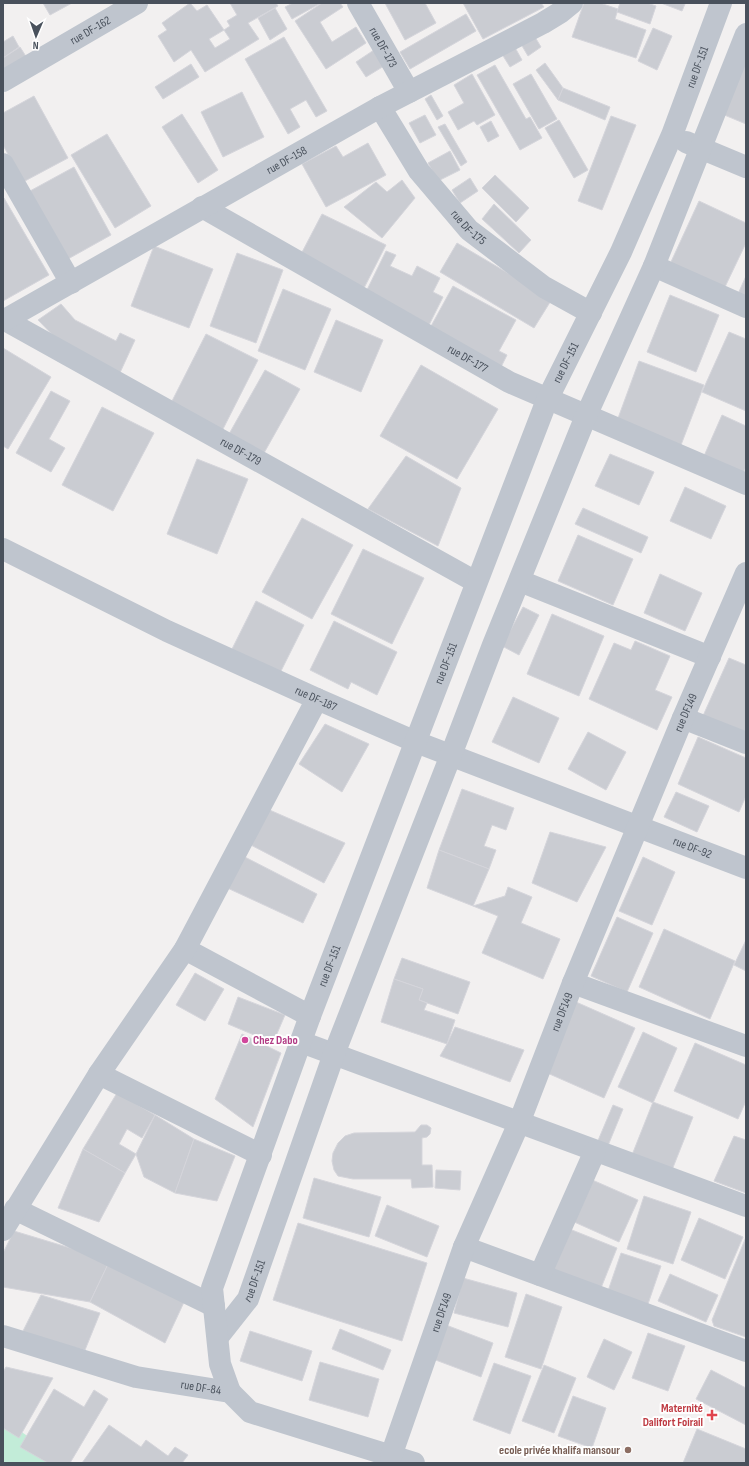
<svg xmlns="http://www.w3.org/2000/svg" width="749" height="1466" font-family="'Sofia Sans Condensed',sans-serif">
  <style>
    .green { fill: #c2ecd8 }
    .building { fill: #caccd2; stroke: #d5d5db }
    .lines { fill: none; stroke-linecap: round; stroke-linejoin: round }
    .minor { stroke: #bfc5ce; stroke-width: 22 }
    .hotel-dot { fill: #d1479c; stroke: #fff; stroke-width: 1.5 }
    .health-dot { fill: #e0444e; stroke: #fff; stroke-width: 1.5 }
    .education-dot { fill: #8d6e63; stroke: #fff; stroke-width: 1.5 }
    .labels { text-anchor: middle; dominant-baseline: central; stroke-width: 4; stroke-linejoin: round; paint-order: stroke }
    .street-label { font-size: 12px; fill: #49515c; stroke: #fff }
    .hotel-label { font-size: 12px; font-weight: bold; fill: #b23c85; stroke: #fff; text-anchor: start }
    .health-label { font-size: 12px; font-weight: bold; fill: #be3a42; stroke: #fff; text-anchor: end }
    .education-label { font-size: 12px; font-weight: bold; fill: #785e54; stroke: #fff; text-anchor: end }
  </style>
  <rect width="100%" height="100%" fill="#f2f0f0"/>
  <!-- green -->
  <path class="green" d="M3,1419L66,1463H3Z"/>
  <!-- building -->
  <g class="building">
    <path d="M43,3H72L50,15Z"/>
    <path d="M190,3L197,11L207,5L224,30L209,39L215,48L230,39L224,30L230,26L227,21L237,15L230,3H276L278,6L248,23L259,39L205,72L191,50L174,62L158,36L167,30L162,23Z"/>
    <path d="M293,3H321L292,19L285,7Z"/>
    <path d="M322,3H340L343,7L320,22L332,42L356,27L366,43L326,69L295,21Z"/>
    <path d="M385,3H425L436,23L405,40Z"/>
    <path d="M463,3H541L544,7L483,39Z"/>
    <path d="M584,3H600L618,9L615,19L646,30L636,58L572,37Z"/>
    <path d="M620,3H647L656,6L650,24L617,12Z"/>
    <path d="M661,3H681L685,4L682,11Z"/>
    <path d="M275,8L287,29L270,40L258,18Z"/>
    <path d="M466,14L476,31L410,69L400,52Z"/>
    <path d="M653,28L672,36L657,70L638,61Z"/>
    <path d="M532,32L541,47L528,56L518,39Z"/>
    <path d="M13,36L19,47L3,58V42Z"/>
    <path d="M284,37L327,111L316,117L306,100L290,109L300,127L288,134L245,59Z"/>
    <path d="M513,44L522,60L510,67L500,51Z"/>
    <path d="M20,47L27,58L3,73V58Z"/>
    <path d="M374,50L384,66L366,77L356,62Z"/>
    <path d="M746,59V124L722,114Z"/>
    <path d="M545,63L563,88L558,100L536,70Z"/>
    <path d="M191,64L199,77L163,99L155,87Z"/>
    <path d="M495,65L526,119L530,117L542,138L520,150L477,75Z"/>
    <path d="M472,74L495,115L477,125L474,121L458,130L448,112L464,103L454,85Z"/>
    <path d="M531,74L557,119L539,129L513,84Z"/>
    <path d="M563,88L610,107L605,120L558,100Z"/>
    <path d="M242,92L264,137L223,157L201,112Z"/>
    <path d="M431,95L443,116L437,120L425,99Z"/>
    <path d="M34,96L68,158L23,182L3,145V113Z"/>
    <path d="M182,114L218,170L198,183L162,127Z"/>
    <path d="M425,115L436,135L420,143L409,123Z"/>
    <path d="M611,116L636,125L602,210L578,201Z"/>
    <path d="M559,120L588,170L574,178L545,128Z"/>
    <path d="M491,121L499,136L488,142L480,127Z"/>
    <path d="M445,124L467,162L461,166L438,127Z"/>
    <path d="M107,134L151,206L115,228L71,155Z"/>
    <path d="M368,143L386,175L326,207L302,164L336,146L343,157Z"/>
    <path d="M450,151L460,170L438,181L428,163Z"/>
    <path d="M74,167L111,235L68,259L30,191Z"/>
    <path d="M495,175L529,208L516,222L482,188Z"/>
    <path d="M470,178L478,191L460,203L452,190Z"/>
    <path d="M402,180L415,198L382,238L344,207L376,182L387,192Z"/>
    <path d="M4,198L49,275L3,301V199Z"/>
    <path d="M699,201L746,223V243L724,289L670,264Z"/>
    <path d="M494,204L531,240L519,253L482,219Z"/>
    <path d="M322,214L386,245L363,290L299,258Z"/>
    <path d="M457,243L552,299L534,328L440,272Z"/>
    <path d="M154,246L213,269L189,328L131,306Z"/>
    <path d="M386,251L396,255L390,266L412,276L417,266L440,278L433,292L443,297L429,325L365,294Z"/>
    <path d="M237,253L283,270L256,343L210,326Z"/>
    <path d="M746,276V298L738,294Z"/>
    <path d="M453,286L516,320L499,351L507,355L501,367L430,328Z"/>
    <path d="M283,289L331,309L305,370L258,351Z"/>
    <path d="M670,295L719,315L696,372L647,352Z"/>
    <path d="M61,304L75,320L116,341L120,333L135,340L118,377L73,356L38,320Z"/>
    <path d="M336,320L383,340L361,392L314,372Z"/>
    <path d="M729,332L746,339V411L702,392Z"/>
    <path d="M206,334L258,360L221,433L169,407Z"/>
    <path d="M3,348L51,377L8,449L3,446Z"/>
    <path d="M639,361L704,385L681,445L617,421Z"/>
    <path d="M421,365L498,409L457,479L380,436Z"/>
    <path d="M265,370L300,389L264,453L229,434Z"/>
    <path d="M51,391L70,401L49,439L65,448L51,472L16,453Z"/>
    <path d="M102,407L154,433L113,511L62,485Z"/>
    <path d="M722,415L746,426V467L743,473L704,456Z"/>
    <path d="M610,454L654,472L639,505L595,486Z"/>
    <path d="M406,456L461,488L438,546L368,509Z"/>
    <path d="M197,459L248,479L217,554L167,534Z"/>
    <path d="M685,487L726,506L711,539L670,521Z"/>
    <path d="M583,508L648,537L641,553L575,524Z"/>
    <path d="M302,518L353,545L312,619L262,592Z"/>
    <path d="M578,535L633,559L613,605L558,581Z"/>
    <path d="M363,549L424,578L392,644L331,614Z"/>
    <path d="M660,574L702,593L685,631L644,613Z"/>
    <path d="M256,601L304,625L278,677L230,653Z"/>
    <path d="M523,607L539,615L519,655L502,646Z"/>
    <path d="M552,614L604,636L579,696L527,674Z"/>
    <path d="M334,621L397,652L377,695L351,682L348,689L310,670Z"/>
    <path d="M635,641L670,656L655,690L672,697L657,730L589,699L614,643L631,650Z"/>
    <path d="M729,658L746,665V737L702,718Z"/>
    <path d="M513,697L559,718L539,763L492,742Z"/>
    <path d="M325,724L369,744L342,792L299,764Z"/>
    <path d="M588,732L626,752L606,790L568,769Z"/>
    <path d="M698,737L746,758V796L739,812L678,784Z"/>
    <path d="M462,789L514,808L506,830L492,825L484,846L496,850L489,869L439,850Z"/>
    <path d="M676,792L709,806L697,832L664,817Z"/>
    <path d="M265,808L345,843L324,883L247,843Z"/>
    <path d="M550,832L606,847L577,902L532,883Z"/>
    <path d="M439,850L489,869L473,906L427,888Z"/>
    <path d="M239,854L317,894L303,923L223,886Z"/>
    <path d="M643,857L675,872L652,925L619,911Z"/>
    <path d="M508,887L532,897L521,923L560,939L543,979L482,953L498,916L473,906L505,896Z"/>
    <path d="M617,917L653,933L627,992L591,976Z"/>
    <path d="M664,929L735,961L710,1019L639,987Z"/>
    <path d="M746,940V971L734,965Z"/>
    <path d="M402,958L470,982L458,1014L419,1000L423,989L394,979Z"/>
    <path d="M195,973L224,989L205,1021L176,1005Z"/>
    <path d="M394,979L423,989L419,1000L427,1003L424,1010L455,1020L447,1044L381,1022Z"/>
    <path d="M238,997L285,1015L273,1043L228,1024Z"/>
    <path d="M576,1002L635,1028L604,1098L545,1072Z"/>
    <path d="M455,1027L524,1050L510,1082L440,1056L447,1044Z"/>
    <path d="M643,1032L677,1048L653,1103L618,1087Z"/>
    <path d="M242,1034L281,1053L253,1127L215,1099Z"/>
    <path d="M695,1043L746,1065V1101L738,1119L674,1091Z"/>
    <path d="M117,1093L155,1115L142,1138L127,1129L119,1144L136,1154L125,1173L83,1149Z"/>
    <path d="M653,1102L693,1117L672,1170L632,1155Z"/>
    <path d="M613,1105L623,1109L607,1148L597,1143Z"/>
    <path d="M155,1115L194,1139L175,1193L144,1177L136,1154Z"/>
    <path d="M421,1125H427L431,1128L430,1134L427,1137L422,1138V1165H432L433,1187L412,1188L411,1179H353L338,1176L334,1170L332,1161L333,1153L338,1143L345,1136L354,1133L415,1132Z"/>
    <path d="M734,1136L746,1140V1193L714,1181Z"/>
    <path d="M194,1139L235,1156L217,1201L175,1193Z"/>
    <path d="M83,1149L125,1173L99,1222L58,1208Z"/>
    <path d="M436,1170L461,1171L460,1190L435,1188Z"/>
    <path d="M314,1178L381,1197L369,1237L303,1218Z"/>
    <path d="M590,1179L638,1200L619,1242L572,1221Z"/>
    <path d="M644,1196L691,1212L673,1264L627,1249Z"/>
    <path d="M387,1205L439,1226L427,1257L375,1236Z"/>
    <path d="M699,1218L743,1237L725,1279L681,1260Z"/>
    <path d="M298,1223L427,1263L402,1341L273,1300Z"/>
    <path d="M567,1228L617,1248L599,1293L549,1273Z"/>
    <path d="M14,1231L110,1260L90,1302L3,1287V1253Z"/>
    <path d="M746,1237V1337L714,1326L712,1320Z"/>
    <path d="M621,1253L661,1266L648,1304L608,1291Z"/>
    <path d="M110,1260L185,1300L165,1343L90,1302Z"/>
    <path d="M670,1274L718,1295L706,1322L658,1301Z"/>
    <path d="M463,1278L517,1293L508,1327L454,1313Z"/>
    <path d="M526,1294L562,1307L541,1369L505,1357Z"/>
    <path d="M41,1295L100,1313L85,1350L21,1335Z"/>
    <path d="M446,1325L493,1343L481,1377L433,1359Z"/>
    <path d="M340,1329L391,1350L383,1370L332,1349Z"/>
    <path d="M250,1331L312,1351L302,1381L240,1361Z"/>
    <path d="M648,1333L685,1346L668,1391L632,1378Z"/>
    <path d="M604,1339L632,1352L614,1390L587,1377Z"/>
    <path d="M320,1362L379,1379L368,1417L309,1400Z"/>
    <path d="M494,1363L531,1376L510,1434L473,1420Z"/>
    <path d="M544,1365L576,1378L554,1433L522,1421Z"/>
    <path d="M6,1367L53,1378L19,1438L3,1428V1372Z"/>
    <path d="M711,1370L746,1388V1425L696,1399Z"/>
    <path d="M54,1389L84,1407L94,1390L108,1399L70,1463H48L20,1447Z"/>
    <path d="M573,1396L606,1408L592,1448L558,1436Z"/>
    <path d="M109,1425L141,1447L146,1440L168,1456L175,1447L188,1455L182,1463H82Z"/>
    <path d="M697,1429L746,1449V1463H683Z"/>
  </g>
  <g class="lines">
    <!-- minor -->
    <g class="minor">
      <path id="s1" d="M358,3L409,92"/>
      <path id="s2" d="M3,81L137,3"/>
      <path id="s3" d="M380,107L419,171L469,230L544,287L591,313"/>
      <path d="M686,142L746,167"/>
      <path d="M3,164L71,283"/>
      <path id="s4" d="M202,207L509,382L746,484"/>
      <path d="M654,266L746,307"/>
      <path id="s5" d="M5,320L476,582"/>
      <path id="s6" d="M3,321L380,107L543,23L561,12L572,3"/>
      <path id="s7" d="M3,549L167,631L317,699L416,742L746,868"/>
      <path d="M520,581L710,657"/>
      <path d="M683,718L746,743"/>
      <path d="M185,949L310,1016"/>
      <path d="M573,983L746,1046"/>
      <path d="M301,1042L746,1206"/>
      <path d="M99,1074L261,1155"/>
      <path d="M15,1209L214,1306"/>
      <path d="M3,1230L99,1074L185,949L317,699"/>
      <path d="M464,1247L746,1351"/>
      <path d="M540,1275L595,1151"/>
      <path id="s8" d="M3,1336L136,1377L230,1392L250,1412L414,1463"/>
      <path id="s9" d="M218,1337L248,1299L334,1054L451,755L493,645L586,416L654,266L746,34"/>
      <path id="s10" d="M230,1392L220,1364L212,1288L310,1016L547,400L621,252L672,135L721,3"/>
      <path id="s11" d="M391,1456L464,1247L519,1123L573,983L683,718L746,573"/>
    </g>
  </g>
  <!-- markers -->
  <circle class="hotel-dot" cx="245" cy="1040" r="4"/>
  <path class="health-dot" d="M710 1409h4v4h4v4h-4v4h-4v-4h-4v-4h4z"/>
  <circle class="education-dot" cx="628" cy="1450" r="4"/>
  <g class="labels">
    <!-- street labels -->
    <g class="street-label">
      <text stroke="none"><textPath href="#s2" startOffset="101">rue DF-162</textPath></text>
      <text stroke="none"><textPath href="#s1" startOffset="51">rue DF-173</textPath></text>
      <text stroke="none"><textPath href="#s10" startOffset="1421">rue DF-151</textPath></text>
      <text stroke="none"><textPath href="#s6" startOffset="326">rue DF-158</textPath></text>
      <text stroke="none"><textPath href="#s3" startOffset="150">rue DF-175</textPath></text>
      <text stroke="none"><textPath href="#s4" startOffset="306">rue DF-177</textPath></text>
      <text stroke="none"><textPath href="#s10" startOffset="1097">rue DF-151</textPath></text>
      <text stroke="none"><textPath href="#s5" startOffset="270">rue DF-179</textPath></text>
      <text stroke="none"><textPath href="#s10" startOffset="773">rue DF-151</textPath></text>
      <text stroke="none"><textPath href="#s7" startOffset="347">rue DF-187</textPath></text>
      <text stroke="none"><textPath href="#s11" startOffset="800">rue DF149</textPath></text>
      <text stroke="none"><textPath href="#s7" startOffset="752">rue DF-92</textPath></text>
      <text stroke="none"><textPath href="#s10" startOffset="449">rue DF-151</textPath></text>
      <text stroke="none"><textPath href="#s11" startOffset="476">rue DF149</textPath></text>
      <text stroke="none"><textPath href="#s9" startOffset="68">rue DF-151</textPath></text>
      <text stroke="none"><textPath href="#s11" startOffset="152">rue DF149</textPath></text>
      <text stroke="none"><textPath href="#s8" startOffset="205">rue DF-84</textPath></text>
    </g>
    <!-- hotel labels -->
    <g class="hotel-label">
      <text x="253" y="1040">Chez Dabo</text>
    </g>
    <!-- health labels -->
    <g class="health-label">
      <text x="703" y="1408">Maternité<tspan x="703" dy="14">Dalifort Foirail</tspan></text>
    </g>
    <!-- education labels -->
    <g class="education-label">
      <text x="620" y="1450">ecole privée khalifa mansour</text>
    </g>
  </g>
  <!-- border -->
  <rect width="749" height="1466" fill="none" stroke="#49515c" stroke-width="8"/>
  <!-- north arrow -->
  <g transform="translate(36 36) rotate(182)" stroke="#ffffff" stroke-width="3" paint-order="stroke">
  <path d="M0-3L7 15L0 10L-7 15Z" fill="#49515c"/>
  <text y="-6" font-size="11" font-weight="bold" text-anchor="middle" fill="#49515c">N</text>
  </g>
</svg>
